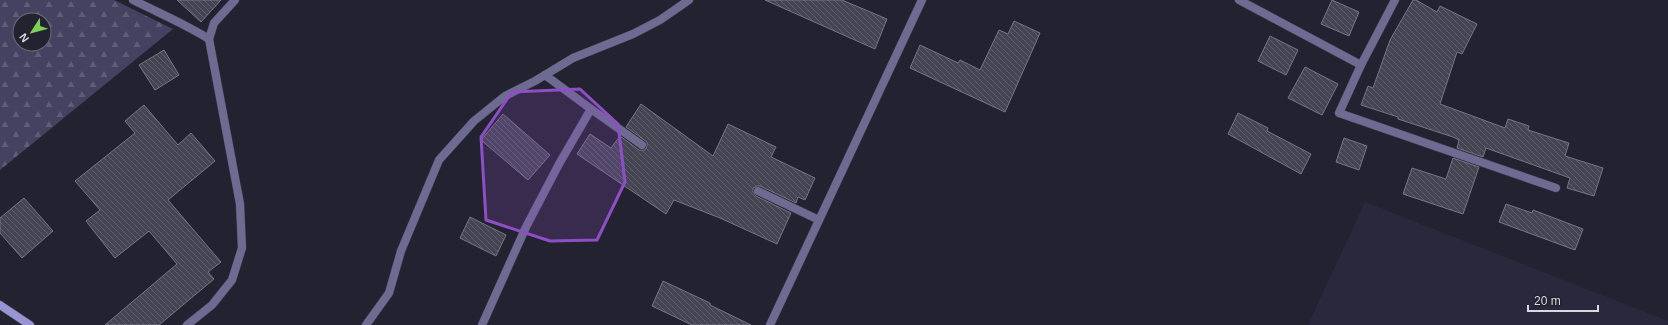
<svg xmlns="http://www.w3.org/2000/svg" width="1668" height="325" font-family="Arial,sans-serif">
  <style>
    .built { fill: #2a283c }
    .forest { fill: url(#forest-firs); fill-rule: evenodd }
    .building { fill: url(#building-back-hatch); stroke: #767586 }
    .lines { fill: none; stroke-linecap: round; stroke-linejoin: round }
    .service-casing { stroke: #403f4c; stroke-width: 9 }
    .minor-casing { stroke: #403f4c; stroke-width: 9 }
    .secondary-casing { stroke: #403f4c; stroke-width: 9 }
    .service { stroke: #6e6b93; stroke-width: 8 }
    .minor { stroke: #6e6b93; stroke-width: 8 }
    .secondary { stroke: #9994d3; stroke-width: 8 }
    .marked { fill: #8e4fc6; fill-opacity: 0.2; stroke: #8e4fc6; stroke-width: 3; stroke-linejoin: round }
  </style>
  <defs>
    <pattern id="forest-firs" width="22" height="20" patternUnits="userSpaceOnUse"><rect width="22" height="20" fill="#444260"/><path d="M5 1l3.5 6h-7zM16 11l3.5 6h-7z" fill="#5e5d76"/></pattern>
    <pattern id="building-back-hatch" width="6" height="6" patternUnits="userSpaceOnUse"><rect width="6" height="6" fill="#444453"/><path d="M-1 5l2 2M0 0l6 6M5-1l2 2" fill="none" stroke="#5e5e6b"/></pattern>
  </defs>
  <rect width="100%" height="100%" fill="#232230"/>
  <!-- built -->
  <path class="built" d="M1365,202L1668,321V325H1308Z"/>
  <!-- forest -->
  <path class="forest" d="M0,0H114L173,29L0,170ZM20,20H44V44H20Z"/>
  <!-- building -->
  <g class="building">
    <path d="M177,0H221L201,22Z"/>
    <path d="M765,0H842L887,19L875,49Z"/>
    <path d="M1332,0L1359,12L1349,36L1321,24Z"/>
    <path d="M1413,0H1416L1437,12L1440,6L1477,24L1462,54L1457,52L1440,104L1505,128L1508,119L1529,126L1528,130L1569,143L1565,156L1603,168L1594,196L1567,188L1570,178L1486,148L1483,157L1457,148L1459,140L1453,137L1398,119V117L1361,105L1368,86L1373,88L1390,40Z"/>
    <path d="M1014,21L1040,33L1005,112L910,68L920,45L958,63L960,60L980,70L999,30L1008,34Z"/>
    <path d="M1270,36L1298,50L1286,75L1258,61Z"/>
    <path d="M164,50L179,75L155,90L139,65Z"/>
    <path d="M1305,67L1338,84L1322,115L1288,98Z"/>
    <path d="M641,104L713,156L728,124L776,147L771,157L815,178L805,200L798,197L796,203L760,186H757L753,188V192L756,196L791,213L777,244L720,218L674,200L666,214L577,154L590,134L611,148L620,136L639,150H645L647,146V142L626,127Z"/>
    <path d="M144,105L178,145L191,133L215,161L168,200L221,262L208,272L214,279L159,325H105L177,264L149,231L115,258L86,221L100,210L75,181L135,133L125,121Z"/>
    <path d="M1238,113L1268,128L1267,131L1311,154L1301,174L1228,134Z"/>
    <path d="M503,114L550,155L528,180L481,140Z"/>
    <path d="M1344,138L1367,146L1359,170L1336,162Z"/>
    <path d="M1453,158L1479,167L1463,214L1403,194L1412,168L1446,179Z"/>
    <path d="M24,198L53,231L22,258L0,233V218Z"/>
    <path d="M1506,204L1532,213L1533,210L1583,229L1575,250L1499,222Z"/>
    <path d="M470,217L506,235L496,256L460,238Z"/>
    <path d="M663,281L710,303V305L751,325H692L652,306Z"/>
  </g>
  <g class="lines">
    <defs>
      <g id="service">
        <path d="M591,109L642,145"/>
        <path d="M758,191L819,220"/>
        <path d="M482,325L526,227L559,164L591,109L545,75"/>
      </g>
      <g id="minor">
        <path d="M133,0C159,13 185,24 209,39"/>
        <path d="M1239,0L1361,65"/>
        <path d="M1395,0L1361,65L1339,113L1556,188"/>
        <path d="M187,325L212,305L232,280L242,248L240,204L209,39L214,23L235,0"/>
        <path d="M366,325L389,293L401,251L439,160L474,121L505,96L535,81L573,58L633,34L660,20L689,0"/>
        <path d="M770,325L922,0"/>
      </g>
      <path id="secondary" d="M0,305L30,325"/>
    </defs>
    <!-- service casing -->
    <use href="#service" class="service-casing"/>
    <!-- minor casing -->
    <use href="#minor" class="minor-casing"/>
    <!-- secondary casing -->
    <use href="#secondary" class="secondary-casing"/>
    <!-- service -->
    <use href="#service" class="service"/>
    <!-- minor -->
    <use href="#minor" class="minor"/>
    <!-- secondary -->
    <use href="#secondary" class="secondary"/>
  </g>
  <!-- marked area -->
  <path class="marked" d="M580,89L618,124L625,182L597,240L550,241L486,220L481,137L512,92Z"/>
  <!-- north arrow -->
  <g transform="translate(32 32) rotate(234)"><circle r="19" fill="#232230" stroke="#6c6b77"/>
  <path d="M0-3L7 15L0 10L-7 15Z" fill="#7bd156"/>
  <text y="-6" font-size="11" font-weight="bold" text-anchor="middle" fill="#d9d9e2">N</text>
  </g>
  <!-- scale -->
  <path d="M1528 305v6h70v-6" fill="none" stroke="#d9d9e2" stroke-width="2"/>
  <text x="1534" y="305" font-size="12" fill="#d9d9e2" stroke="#232230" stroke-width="3" paint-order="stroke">20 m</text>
</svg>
